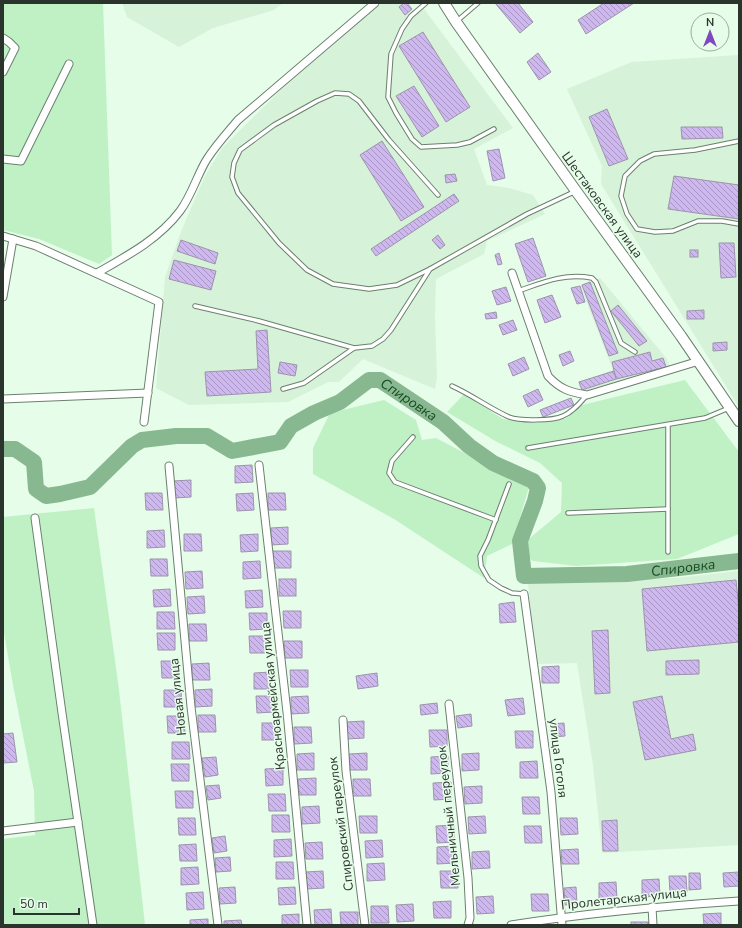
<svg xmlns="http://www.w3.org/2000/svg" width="742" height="928" font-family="'Nunito Sans',sans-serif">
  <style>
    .built { fill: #d6f2d8 }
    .garden { fill: #bff1c5 }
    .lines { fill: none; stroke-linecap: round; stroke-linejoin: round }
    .river { stroke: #88b88f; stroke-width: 16 }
    .building { fill: url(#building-back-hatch); stroke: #9d94ac }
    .lane-casing { stroke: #6b806e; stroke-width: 5.5 }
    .street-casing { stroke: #6b806e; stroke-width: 9 }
    .secondary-casing { stroke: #6b806e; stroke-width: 12 }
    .lane { stroke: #fff; stroke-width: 3.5 }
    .street { stroke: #fff; stroke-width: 7 }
    .secondary { stroke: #fff; stroke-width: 10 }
    .labels { text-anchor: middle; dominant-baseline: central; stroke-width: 3; stroke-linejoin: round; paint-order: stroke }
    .street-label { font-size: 13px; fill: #2b342c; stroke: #e6fde9 }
    .water-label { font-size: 14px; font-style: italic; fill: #154a22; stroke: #e6fde9 }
  </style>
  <defs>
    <pattern id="building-back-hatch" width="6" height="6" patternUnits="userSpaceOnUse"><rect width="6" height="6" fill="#ceb8ef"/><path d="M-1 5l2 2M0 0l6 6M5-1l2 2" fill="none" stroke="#a796c2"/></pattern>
  </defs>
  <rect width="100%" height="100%" fill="#e6fde9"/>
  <!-- built -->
  <g class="built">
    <path d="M122,3H283L274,10L213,28L179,47L127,17Z"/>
    <path d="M382,3H407L416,14L424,9L513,128L474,149L487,185L509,188L533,195L545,214L487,241L484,254L436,279L435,317L437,378L435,389L363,359L339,382H328L288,402L189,405L156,388L165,277L182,229L205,176L222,148L282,89Z"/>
    <path d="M739,55V407L601,184L602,166L567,89L632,62Z"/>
    <path d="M600,278L667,359L670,368L581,392L578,382L613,370L580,285Z"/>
    <path d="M739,571V845L602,853L593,765L577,663L536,664L528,583L676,578Z"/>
  </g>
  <!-- garden -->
  <g class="garden">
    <path d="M3,3H103L112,255L99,264L39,239L3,230Z"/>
    <path d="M685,380L739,452V534L677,559L576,566L533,561L524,554V543L561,512L562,483L540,463L497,442L447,412L464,394L503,419L532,423L565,419L582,405Z"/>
    <path d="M384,400L416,420L422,440L436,438L529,487L512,544L487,556L484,578L394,519L313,474V448L330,413Z"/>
    <path d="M94,508L119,690L145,925H3V839L35,835L34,791L13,685L3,627V517Z"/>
  </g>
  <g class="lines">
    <!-- river -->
    <path class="river" id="s1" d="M3,449H15L34,462L36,489L46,496L60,494L90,487L132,446L142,440L176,436H207L232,451L280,442L291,426L314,413L340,402L369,380H380L443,422L469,446L493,463L533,481L538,488L535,501L520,541L524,576L627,574L739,561"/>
  </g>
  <!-- building -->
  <g class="building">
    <path d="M404,3H407L412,9L405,15L399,7Z"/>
    <path d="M495,3H518L533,22L520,33Z"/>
    <path d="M604,3H634L586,34L578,20Z"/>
    <path d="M423,32L470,107L446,122L399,46Z"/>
    <path d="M538,53L551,72L539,80L527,62Z"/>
    <path d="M414,86L439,126L422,137L396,96Z"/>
    <path d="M607,109L628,159L609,166L589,117Z"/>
    <path d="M681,127H722L723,138L682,139Z"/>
    <path d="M382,141L424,207L401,221L360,155Z"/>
    <path d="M499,149L505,178L493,181L487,151Z"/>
    <path d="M455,174L457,181L446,183L445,175Z"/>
    <path d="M674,176L739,185V219L668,209Z"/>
    <path d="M454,194L459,201L376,256L371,249Z"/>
    <path d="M438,235L445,245L440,249L432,240Z"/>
    <path d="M533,238L546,276L528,282L515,244Z"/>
    <path d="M181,240L218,253L215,264L177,251Z"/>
    <path d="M719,243H734L736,277L721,278Z"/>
    <rect x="690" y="250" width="8" height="7"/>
    <path d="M499,253L502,264L498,265L495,255Z"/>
    <path d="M174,260L216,271L211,290L169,279Z"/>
    <path d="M590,282L618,353L609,356L582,285Z"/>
    <path d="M580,286L585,302L577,304L571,288Z"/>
    <path d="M506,287L511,301L497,305L492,291Z"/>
    <path d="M552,295L561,317L545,323L537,300Z"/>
    <path d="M618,305L647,341L639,346L611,311Z"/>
    <path d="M704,310V319H687V311Z"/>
    <path d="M496,312L497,318L486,319L485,314Z"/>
    <path d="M513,320L517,330L503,335L499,325Z"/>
    <path d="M267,330L271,392L207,396L205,372L258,369L256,331Z"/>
    <path d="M727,342V350L713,351V343Z"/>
    <path d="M570,351L574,361L563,366L559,355Z"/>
    <path d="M650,352L652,361L663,358L666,367L616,379L612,362Z"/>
    <path d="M524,357L529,369L513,376L508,364Z"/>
    <path d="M280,362L297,365L295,376L278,373Z"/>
    <path d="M614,371L616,379L582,390L579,382Z"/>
    <path d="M538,389L543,400L528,407L523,396Z"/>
    <path d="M571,398L574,405L543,417L540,410Z"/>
    <path d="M252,465L253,482L235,483V466Z"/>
    <path d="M191,480V497L174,498L173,481Z"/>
    <path d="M145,493H162L163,510H146Z"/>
    <path d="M253,493L254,510L237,511L236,494Z"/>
    <path d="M268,493H285L286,510H268Z"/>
    <path d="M288,527V544L271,545V528Z"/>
    <path d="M164,530L165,547L147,548V531Z"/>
    <path d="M184,534H201L202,551H184Z"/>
    <path d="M258,534V551L241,552L240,535Z"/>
    <path d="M273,551H291V568H274Z"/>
    <path d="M150,559H167L168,576H151Z"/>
    <path d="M260,561L261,578L243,579V562Z"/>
    <path d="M202,571L203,588L186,589L185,572Z"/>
    <rect x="279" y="579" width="17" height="17"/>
    <path d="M736,580L739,610V642L647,651L642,589Z"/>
    <path d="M170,589L171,606L154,607L153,590Z"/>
    <path d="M262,590L263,607L246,608L245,591Z"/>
    <path d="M204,596L205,613L188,614L187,597Z"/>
    <path d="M514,602L516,622L500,623L499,604Z"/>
    <path d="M283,611H301V628H284Z"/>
    <path d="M157,612H174L175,629H157Z"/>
    <path d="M249,613H267V629L250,630Z"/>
    <path d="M189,624H206L207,641H189Z"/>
    <path d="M608,630L610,693L595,694L592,631Z"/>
    <path d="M157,633H175V650H158Z"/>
    <path d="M249,636H267V653H250Z"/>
    <path d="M284,641H302V658H285Z"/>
    <path d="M699,660V674L666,675V661Z"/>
    <path d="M161,661H178L179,678H162Z"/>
    <path d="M209,663L210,680H192V664Z"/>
    <path d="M559,666V683H542V667Z"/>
    <path d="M290,670H308V687H291Z"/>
    <path d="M271,672V689H254V673Z"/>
    <path d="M377,673L378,686L358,689L356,676Z"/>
    <path d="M212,689V706L195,707V690Z"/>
    <path d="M164,690H181L182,707H164Z"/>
    <path d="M256,696H273L274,712L257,713Z"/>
    <path d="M308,696L309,713L291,714V697Z"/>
    <path d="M662,696L671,739L693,734L696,750L645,760L633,702Z"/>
    <path d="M523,698L525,714L508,716L505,700Z"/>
    <path d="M437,703L438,713L421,715L420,705Z"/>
    <path d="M471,714L472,726L458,728L456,716Z"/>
    <path d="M198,715H215L216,732H198Z"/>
    <path d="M167,716H184L185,733H168Z"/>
    <path d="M364,721V738L347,739V722Z"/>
    <rect x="262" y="723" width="17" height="17"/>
    <path d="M564,723L565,736L553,737L552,724Z"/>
    <path d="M294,727H311L312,743L294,744Z"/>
    <path d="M429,730H447V746L430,747Z"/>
    <path d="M515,731H533V748H516Z"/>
    <path d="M13,733L17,762L3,763V734Z"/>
    <path d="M172,742H189L190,759H172Z"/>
    <path d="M314,753V770H297V754Z"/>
    <path d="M367,753V770H350L349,754Z"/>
    <path d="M479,753V770L462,771V754Z"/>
    <path d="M448,756V773L431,774V757Z"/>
    <path d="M216,757L218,775L205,777L202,758Z"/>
    <path d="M537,761L538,778H520V762Z"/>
    <path d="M171,764H189V781H172Z"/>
    <path d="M283,768V785L266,786L265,769Z"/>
    <path d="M316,778V795H299L298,779Z"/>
    <path d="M353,779H370L371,796H353Z"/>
    <path d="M451,782V799L434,800L433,783Z"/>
    <path d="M219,785L221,798L208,800L206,786Z"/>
    <path d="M482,786V803L465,804L464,787Z"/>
    <path d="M175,791H193V808H176Z"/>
    <path d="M268,794H285L286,811H269Z"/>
    <path d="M522,797H539L540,814H523Z"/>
    <path d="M319,806L320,823L302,824V807Z"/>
    <path d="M272,815H289L290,832H272Z"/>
    <path d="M359,816H377V833H360Z"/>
    <path d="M485,816L486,833L469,834L468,817Z"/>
    <path d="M178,818H195L196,835H179Z"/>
    <path d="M560,818H577L578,834L561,835Z"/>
    <path d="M617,820L618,851H603L602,821Z"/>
    <path d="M454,825V842L437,843L436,826Z"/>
    <path d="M524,826H541L542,843H525Z"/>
    <path d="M225,836L227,851L214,853L212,838Z"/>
    <path d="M291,839L292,856L274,857V840Z"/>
    <path d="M382,840L383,857L366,858L365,841Z"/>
    <path d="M322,842L323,859H306L305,843Z"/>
    <path d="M196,844L197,861H180L179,845Z"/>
    <path d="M454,846L455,863L437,864V847Z"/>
    <path d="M578,849L579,864H562L561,850Z"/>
    <path d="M489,851L490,868L472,869V852Z"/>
    <path d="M230,857L231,871L216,872L215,858Z"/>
    <path d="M276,862H293L294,879H276Z"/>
    <path d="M384,863L385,880L367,881V864Z"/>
    <path d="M198,867L199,884L181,885V868Z"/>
    <path d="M323,871L324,888L307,889L306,872Z"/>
    <path d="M440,871H457L458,888H441Z"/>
    <path d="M739,872V886L724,887L723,873Z"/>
    <path d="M689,873H700L701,889L689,890Z"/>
    <path d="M669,876H686L687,892L670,893Z"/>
    <path d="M659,879L660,896L642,897V880Z"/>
    <path d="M616,882L617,899L599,900V883Z"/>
    <path d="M235,887L236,903L220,904L219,888Z"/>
    <path d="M295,887L296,904L279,905L278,888Z"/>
    <path d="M576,887L577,904L565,905L564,888Z"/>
    <path d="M203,892L204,909L187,910L186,893Z"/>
    <path d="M531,894H548L549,911H532Z"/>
    <path d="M493,896L494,913L477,914L476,897Z"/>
    <path d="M451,901V918H434L433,902Z"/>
    <path d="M413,904L414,921L397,922L396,905Z"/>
    <path d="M371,906H388L389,923H371Z"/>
    <path d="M331,909L332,925H315L314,910Z"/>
    <path d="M340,912H358V925H341Z"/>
    <path d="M721,913V925H704L703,914Z"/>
    <path d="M299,914V925H282V915Z"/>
    <path d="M208,919V925H190V920Z"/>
    <path d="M241,920L242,925H224V921Z"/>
    <rect x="631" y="922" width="18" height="3"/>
  </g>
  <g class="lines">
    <defs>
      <g id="lane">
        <path d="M426,3L411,16L402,29L391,54L388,97L396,113L412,139L421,147L457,145L470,142L494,129"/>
        <path d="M457,21L478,3"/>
        <path d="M739,141L695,150L654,154L640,161L625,176L621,196L627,214L637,229L655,232L673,231L698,221H722L739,224"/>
        <path d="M430,269L397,285L369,289L333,284L307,270L279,243L238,193L232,177L234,163L240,150L274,125L317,101L335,93L349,94L359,101L389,140L438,195"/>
        <path d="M518,291C544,282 564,273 592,278L596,282L621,343L635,352"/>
        <path d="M195,306L259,321L354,348L372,346L383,339L391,330L430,269L527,214L576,191"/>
        <path d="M452,386C472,395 489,408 509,417C519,421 553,421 563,416C573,412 580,403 586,396"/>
        <path d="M283,389L304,383L354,348"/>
        <path d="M668,425V552"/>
        <path d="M413,437L392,461L389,473L395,482L496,520"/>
        <path d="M528,448L705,418L729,408"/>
        <path d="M509,484L488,540L480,556L481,566L489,580L501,588L512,593L524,594"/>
        <path d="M568,513L668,509"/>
      </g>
      <g id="street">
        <path d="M3,38L9,42L15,48L3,72"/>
        <path d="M3,159L21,161L69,64"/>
        <path d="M3,236L36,246L159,302L144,422"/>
        <path d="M97,273C127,256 159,239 180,211C192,195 197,175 207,159C216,145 227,133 238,120L375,3"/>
        <path d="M512,273L548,376C560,389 569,392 587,395L699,361"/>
        <path d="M3,297L13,239"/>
        <path d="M3,399L148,393"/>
        <path d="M259,465L287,712L307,925"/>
        <path d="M169,466L191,707L218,925"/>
        <path d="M35,518L62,713L93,925"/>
        <path d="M524,594L551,792L562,925"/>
        <path d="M449,704L468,878L470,918L468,925"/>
        <path d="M343,720L346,771L365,925"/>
        <path d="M3,831L78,822"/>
        <path d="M652,907L653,925"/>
        <path d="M511,925C587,913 663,906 739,901"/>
      </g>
      <path id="secondary" d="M444,3L456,22L576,191L681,336L739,421"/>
    </defs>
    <!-- lane casing -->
    <use href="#lane" class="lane-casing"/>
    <!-- street casing -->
    <use href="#street" class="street-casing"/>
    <!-- secondary casing -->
    <use href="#secondary" class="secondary-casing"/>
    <!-- lane -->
    <use href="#lane" class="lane"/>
    <!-- street -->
    <use href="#street" class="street"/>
    <!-- secondary -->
    <use href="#secondary" class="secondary"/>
  </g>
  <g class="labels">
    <!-- street labels -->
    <g class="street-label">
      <text transform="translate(602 205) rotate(54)">Шестаковская улица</text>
      <text transform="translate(273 696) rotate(-96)">Красноармейская улица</text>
      <text transform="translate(178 697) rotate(-96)">Новая улица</text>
      <text transform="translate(558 758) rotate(83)">улица Гоголя</text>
      <text transform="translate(449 816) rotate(-96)">Мельничный переулок</text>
      <text transform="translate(341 824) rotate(-97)">Спировский переулок</text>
      <text transform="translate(624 899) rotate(-6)">Пролетарская улица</text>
    </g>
    <!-- water labels -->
    <g class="water-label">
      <text stroke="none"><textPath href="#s1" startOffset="489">Спировка</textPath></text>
      <text stroke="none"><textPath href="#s1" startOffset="898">Спировка</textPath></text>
    </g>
  </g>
  <!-- border -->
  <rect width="742" height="928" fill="none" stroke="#2b342c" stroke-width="8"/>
  <!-- north arrow -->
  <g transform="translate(710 32)"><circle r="19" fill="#e6fde9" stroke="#9bad9d"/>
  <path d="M0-3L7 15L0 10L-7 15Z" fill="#8048be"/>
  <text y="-6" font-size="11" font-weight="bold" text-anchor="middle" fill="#2b342c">N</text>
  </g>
  <!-- scale -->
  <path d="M14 908v6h65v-6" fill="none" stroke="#2b342c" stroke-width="2"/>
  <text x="20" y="908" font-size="12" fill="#2b342c" stroke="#e6fde9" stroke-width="3" paint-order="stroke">50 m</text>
</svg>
